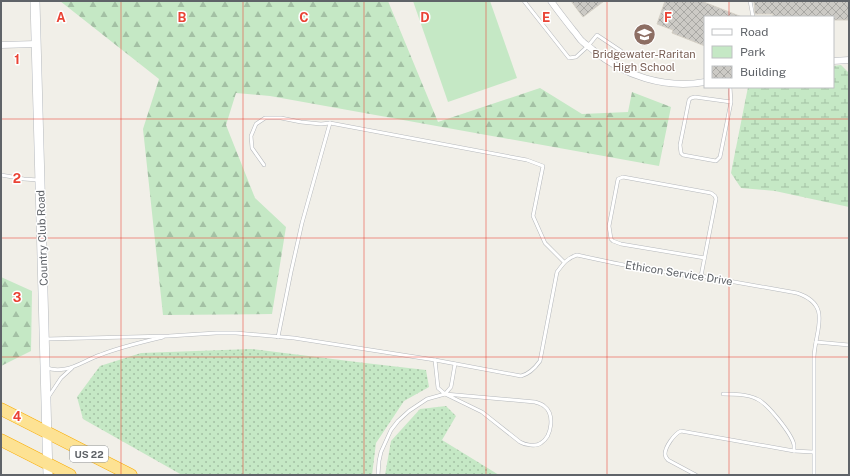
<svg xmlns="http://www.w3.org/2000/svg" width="850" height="476" font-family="'Public Sans',sans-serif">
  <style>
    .green { fill: url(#green-dots) }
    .forest { fill: url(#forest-firs) }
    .wetland { fill: url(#wetland-marsh) }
    .pitch { fill: #c5e8c5 }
    .building { fill: url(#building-cross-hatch); stroke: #d6d1c6 }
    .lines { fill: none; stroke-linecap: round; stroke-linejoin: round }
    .lane-casing { stroke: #b5b8bc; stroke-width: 4 }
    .street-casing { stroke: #b5b8bc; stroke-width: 7 }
    .secondary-casing { stroke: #b6babf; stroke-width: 10 }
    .highway-casing { stroke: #f9ab00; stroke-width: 13 }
    .lane { stroke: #fff; stroke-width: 3 }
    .street { stroke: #fff; stroke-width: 6 }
    .secondary { stroke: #fff; stroke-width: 9 }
    .highway { stroke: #fde293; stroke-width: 12 }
    .grid { fill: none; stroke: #ea4335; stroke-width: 1; stroke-opacity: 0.55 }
    .labels { text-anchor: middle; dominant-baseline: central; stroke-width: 3; stroke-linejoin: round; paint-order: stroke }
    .shield { fill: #fff; stroke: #8f9295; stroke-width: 1 }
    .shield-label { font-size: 10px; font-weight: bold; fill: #5f6368 }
    .education-label { font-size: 11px; fill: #785e54; stroke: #fff }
    .street-label { font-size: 11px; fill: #5f6368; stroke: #fff }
    .grid-label { font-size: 13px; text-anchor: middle; font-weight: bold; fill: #ea4335; stroke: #fff; stroke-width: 3; stroke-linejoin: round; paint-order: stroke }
  </style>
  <defs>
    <pattern id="green-dots" width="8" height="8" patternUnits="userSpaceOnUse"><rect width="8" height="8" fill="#c5e8c5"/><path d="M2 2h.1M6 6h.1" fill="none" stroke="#a3c0a4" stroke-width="1.8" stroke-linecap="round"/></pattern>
    <pattern id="forest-firs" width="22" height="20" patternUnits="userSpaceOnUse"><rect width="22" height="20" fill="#c5e8c5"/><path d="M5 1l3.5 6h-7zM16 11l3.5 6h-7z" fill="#a3c0a4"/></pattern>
    <pattern id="wetland-marsh" width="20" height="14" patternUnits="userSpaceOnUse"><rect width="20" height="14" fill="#c5e8c5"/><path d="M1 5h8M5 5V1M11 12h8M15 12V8" fill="none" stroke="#a3c0a4"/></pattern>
    <pattern id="building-cross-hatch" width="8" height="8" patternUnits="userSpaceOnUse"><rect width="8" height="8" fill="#cccac5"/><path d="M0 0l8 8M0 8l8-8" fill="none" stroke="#a9a8a4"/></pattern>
  </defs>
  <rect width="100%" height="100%" fill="#f1efe8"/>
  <!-- green -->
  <g class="green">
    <path d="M251,349L365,363L426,370L429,387L404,401L376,443L372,475H182L83,419L77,397L100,366L141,353Z"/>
    <path d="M446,406L456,416L442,440L499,475H385L391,441L420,409Z"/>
  </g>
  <!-- forest -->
  <g class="forest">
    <path d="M60,1H388L438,122L540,88L582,114L628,112L632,92L671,107L659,166L270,96L236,93L226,125L255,198L286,227L272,314L163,315L143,129L159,79Z"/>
    <path d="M1,277L32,291L31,351L1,366Z"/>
  </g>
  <!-- wetland -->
  <path class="wetland" d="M841,65L849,73V207L775,191L741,188L731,173L748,87H833V66Z"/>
  <!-- pitch -->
  <path class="pitch" d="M413,1H490L517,78L448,102Z"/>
  <!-- building -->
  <g class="building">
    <path d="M571,1H604L583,17Z"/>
    <path d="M665,1H701L742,17H705V46L672,33L673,30L657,24Z"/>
    <path d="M754,1H849V20H833V17H773V14H755Z"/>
  </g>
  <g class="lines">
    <defs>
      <g id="lane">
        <path d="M524,1L569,58L576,57L588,46L597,35L621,51L613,63"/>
        <path d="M750,1L753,17"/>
        <path d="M730,87L731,102L720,157L716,161L683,155L681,153L680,145L689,100L691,98L695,97L731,102"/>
        <path d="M264,165L252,148L251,136L256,124L265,118H281L301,122L321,124L330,123L527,160L543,166L533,216L545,243L564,262"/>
        <path d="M1,175L24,179L38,180"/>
        <path d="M701,276L716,199L715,196L711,193L623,177L618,179L609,226L611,239L613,241L621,244L705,258"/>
        <path d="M278,337L291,272L302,223L330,123"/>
        <path d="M46,339L169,336L216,333H236L294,338L435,360L521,376C529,374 535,368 540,361L557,272C563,264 567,258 577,255C618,264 659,273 701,276L797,293C833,305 815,330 814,357V475"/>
        <path d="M816,342L849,345"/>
        <path d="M435,360L438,388L445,394"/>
        <path d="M47,368C53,370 59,370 65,369C77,367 88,359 100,355C120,347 142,342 163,337"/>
        <path d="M445,394L535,402C538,403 542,404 544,406C555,414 552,436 541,443C536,447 525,445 520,442L482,412Z"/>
        <path d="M723,394C734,394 747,394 757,399C767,403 792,434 794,445C794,447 794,449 794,451"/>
        <path d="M49,396L61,378L72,368"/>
        <path d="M378,475L379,461L381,452L391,430L398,421L409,411L427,399L445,394L451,387L455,364"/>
        <path d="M696,475L668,460C666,458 665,457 665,454C665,447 674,434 681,431L794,451L813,452"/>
      </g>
      <g id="street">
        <path d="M551,1C558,11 566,21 573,30C577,34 579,39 583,42C586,45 590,47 593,50C624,76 665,89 705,82"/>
        <path d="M1,45L36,44"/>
        <path d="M833,61L849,60"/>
      </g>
      <path id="secondary" d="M35,1L48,475"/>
      <g id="highway">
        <path d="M1,409L131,475"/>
        <path d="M1,440L70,475"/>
      </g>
    </defs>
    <!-- lane casing -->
    <use href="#lane" class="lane-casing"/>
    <!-- street casing -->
    <use href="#street" class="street-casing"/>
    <!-- secondary casing -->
    <use href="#secondary" class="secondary-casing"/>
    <!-- highway casing -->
    <use href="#highway" class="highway-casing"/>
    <!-- lane -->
    <use href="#lane" class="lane"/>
    <!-- street -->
    <use href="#street" class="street"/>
    <!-- secondary -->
    <use href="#secondary" class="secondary"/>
    <!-- highway -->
    <use href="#highway" class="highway"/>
  </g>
  <!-- grid -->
  <path class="grid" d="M121,1V475M243,1V475M364,1V475M486,1V475M607,1V475M729,1V17M729,87V475M1,119H849M1,238H849M1,357H849"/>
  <!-- icons -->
  <defs>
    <symbol id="school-disc" viewBox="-11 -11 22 22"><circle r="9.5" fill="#8d6e63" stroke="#fff"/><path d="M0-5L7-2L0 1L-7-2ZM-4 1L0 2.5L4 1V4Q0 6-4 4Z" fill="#fff"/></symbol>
  </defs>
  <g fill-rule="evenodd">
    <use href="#school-disc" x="632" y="22" width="25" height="25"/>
  </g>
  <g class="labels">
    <!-- shield labels -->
    <rect class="shield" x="70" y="446" width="38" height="16" rx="3"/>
    <g class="shield-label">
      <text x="89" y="454">US 22</text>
    </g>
    <!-- education labels -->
    <g class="education-label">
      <text x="644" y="54">Bridgewater-Raritan<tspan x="644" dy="13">High School</tspan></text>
    </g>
    <!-- street labels -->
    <g class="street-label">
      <text transform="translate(42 238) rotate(-92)">Country Club Road</text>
      <text transform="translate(679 273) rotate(9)">Ethicon Service Drive</text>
    </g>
  </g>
  <g class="grid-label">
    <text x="61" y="22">A</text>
    <text x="182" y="22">B</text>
    <text x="304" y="22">C</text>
    <text x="425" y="22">D</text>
    <text x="546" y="22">E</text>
    <text x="668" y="22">F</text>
    <text x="17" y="64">1</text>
    <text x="17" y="183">2</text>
    <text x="17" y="302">3</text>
    <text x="17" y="421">4</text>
  </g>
  <!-- border -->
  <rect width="850" height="476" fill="none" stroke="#5f6368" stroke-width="4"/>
  <!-- legend -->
  <rect x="704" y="16" width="130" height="72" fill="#ffffff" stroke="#bfc1c3"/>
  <rect x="712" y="29" width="20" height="6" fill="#ffffff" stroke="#bfc1c3"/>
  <text x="740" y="36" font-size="12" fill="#5f6368">Road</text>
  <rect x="712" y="46" width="20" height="12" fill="#c5e8c5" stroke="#bfc1c3"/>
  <text x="740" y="56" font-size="12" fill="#5f6368">Park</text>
  <rect x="712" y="66" width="20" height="12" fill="url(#building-cross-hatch)" stroke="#bfc1c3"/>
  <text x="740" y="76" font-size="12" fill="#5f6368">Building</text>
</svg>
